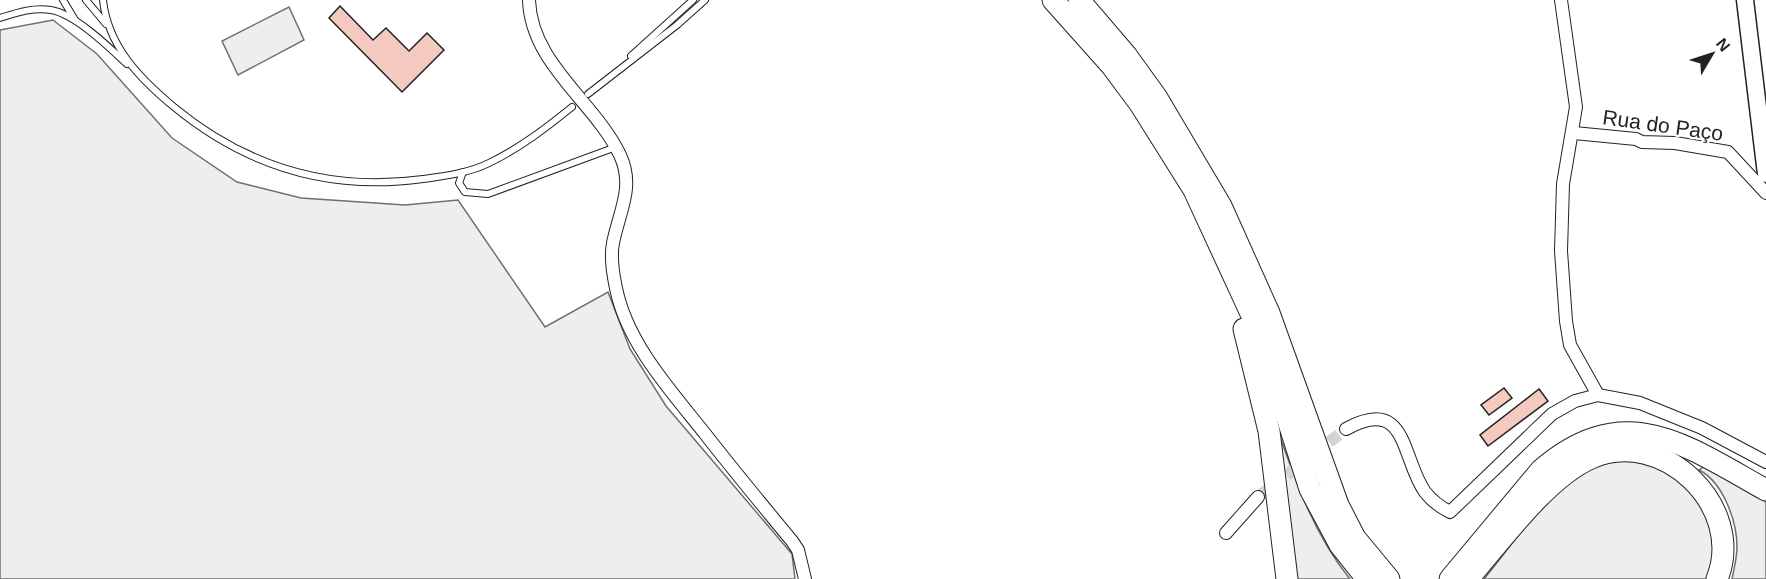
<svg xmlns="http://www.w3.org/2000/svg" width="1766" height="579" font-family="Helvetica,sans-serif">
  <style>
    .green { fill: #eee; stroke: #6f6f6f; stroke-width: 1.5 }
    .building { fill: #f3c9c0; stroke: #222; stroke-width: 1.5 }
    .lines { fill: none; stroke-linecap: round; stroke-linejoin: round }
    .street-tunnel { stroke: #d3d3d3; stroke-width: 12; stroke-dasharray: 12 6; stroke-linecap: butt }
    .lane-casing { stroke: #222; stroke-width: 8 }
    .street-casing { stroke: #222; stroke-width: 14 }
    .secondary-casing { stroke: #222; stroke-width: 19 }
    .highway-casing { stroke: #222; stroke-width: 23 }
    .lane { stroke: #fff; stroke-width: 6 }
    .street { stroke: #fff; stroke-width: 12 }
    .secondary { stroke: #fff; stroke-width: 16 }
    .highway { stroke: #fff; stroke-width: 21 }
    .labels { text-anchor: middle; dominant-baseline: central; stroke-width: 4.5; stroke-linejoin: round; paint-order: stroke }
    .street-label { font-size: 21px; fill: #222; stroke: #fff }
  </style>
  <rect width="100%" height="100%" fill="#fff"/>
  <!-- green -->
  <g class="green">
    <path d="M289,7L304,40L238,75L222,41Z"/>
    <path d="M53,20L97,54L172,138L237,182L301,198L405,205L458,200L545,327L608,292L630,349L666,406L792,554L795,579H0V30Z"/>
    <path d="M1278,431C1296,483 1315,536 1350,579H1293Z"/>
    <path d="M1625,459L1671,471L1703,505L1718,551L1710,579H1484C1510,548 1547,492 1581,473C1595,465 1610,462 1625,459Z"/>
    <path d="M1705,466L1766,502V579H1732C1734,569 1737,557 1737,547C1737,521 1723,482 1699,470Z"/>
  </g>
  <!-- building -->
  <g class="building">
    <path d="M340,6L373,40L386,28L409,51L427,33L444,50L402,92L329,18Z"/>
    <path d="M1504,388L1512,398L1489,415L1481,405Z"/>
    <path d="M1539,389L1548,401L1488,446L1480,435Z"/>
  </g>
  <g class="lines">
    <!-- street-tunnel -->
    <path class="street-tunnel" d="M1258,497L1346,429"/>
    <defs>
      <g id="lane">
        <path d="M63,0L75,20"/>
        <path d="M86,0L106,24"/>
        <path d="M103,0C108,46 139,78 174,107C247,167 329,192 423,179C445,176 469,173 489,163C520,148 546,128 572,107"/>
        <path d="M0,18C16,13 33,7 51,10C75,14 109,47 127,64"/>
        <path d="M631,56L693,0"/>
        <path d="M588,94L677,25L705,0"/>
        <path d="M463,172L459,183L465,192L488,194L616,147"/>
      </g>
      <g id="street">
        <path d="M529,0C531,64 595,102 620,155C635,187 619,212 613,243C610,258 613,274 616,288C627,344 672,392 706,435C734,471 763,506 792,541L798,550L805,579"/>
        <path d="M1561,0L1576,107L1563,184L1561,251L1566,321L1570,345L1598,395"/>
        <path d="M1574,133L1636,139L1642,142L1675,143L1728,152L1766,193"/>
        <path d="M1346,429C1408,395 1401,458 1425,492C1432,501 1440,507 1450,512L1552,414L1575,401L1598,395L1640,403L1702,428L1766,462"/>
        <path d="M1226,533L1258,497"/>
      </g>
      <path id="secondary" d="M1745,0L1766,174"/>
      <g id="highway">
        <path d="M1053,0L1111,65L1140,104L1194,190L1260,333L1310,489L1340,545L1367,579"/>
        <path d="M1079,0L1126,55L1157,98L1221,206L1269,313L1338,505L1355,538L1389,579"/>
        <path d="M1244,329L1269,431L1287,579"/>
        <path d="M1450,579L1541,470C1625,398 1685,445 1766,490"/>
        <path d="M1468,579C1500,542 1547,477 1591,458C1663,426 1746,507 1717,579"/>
      </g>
    </defs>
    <!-- lane casing -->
    <use href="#lane" class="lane-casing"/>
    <!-- street casing -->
    <use href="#street" class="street-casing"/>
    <!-- secondary casing -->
    <use href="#secondary" class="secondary-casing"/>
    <!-- highway casing -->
    <use href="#highway" class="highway-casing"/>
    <!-- lane -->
    <use href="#lane" class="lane"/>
    <!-- street -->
    <use href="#street" class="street"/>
    <!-- secondary -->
    <use href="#secondary" class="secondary"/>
    <!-- highway -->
    <use href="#highway" class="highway"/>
  </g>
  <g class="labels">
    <!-- street labels -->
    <g class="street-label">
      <text transform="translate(1663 125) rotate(8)">Rua do Paço</text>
    </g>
  </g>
  <!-- north arrow -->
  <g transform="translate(1712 54) rotate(51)" stroke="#ffffff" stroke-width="4.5" paint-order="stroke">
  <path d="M0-4.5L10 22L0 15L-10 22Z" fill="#222222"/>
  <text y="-9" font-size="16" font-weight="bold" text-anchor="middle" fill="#222222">N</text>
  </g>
</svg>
